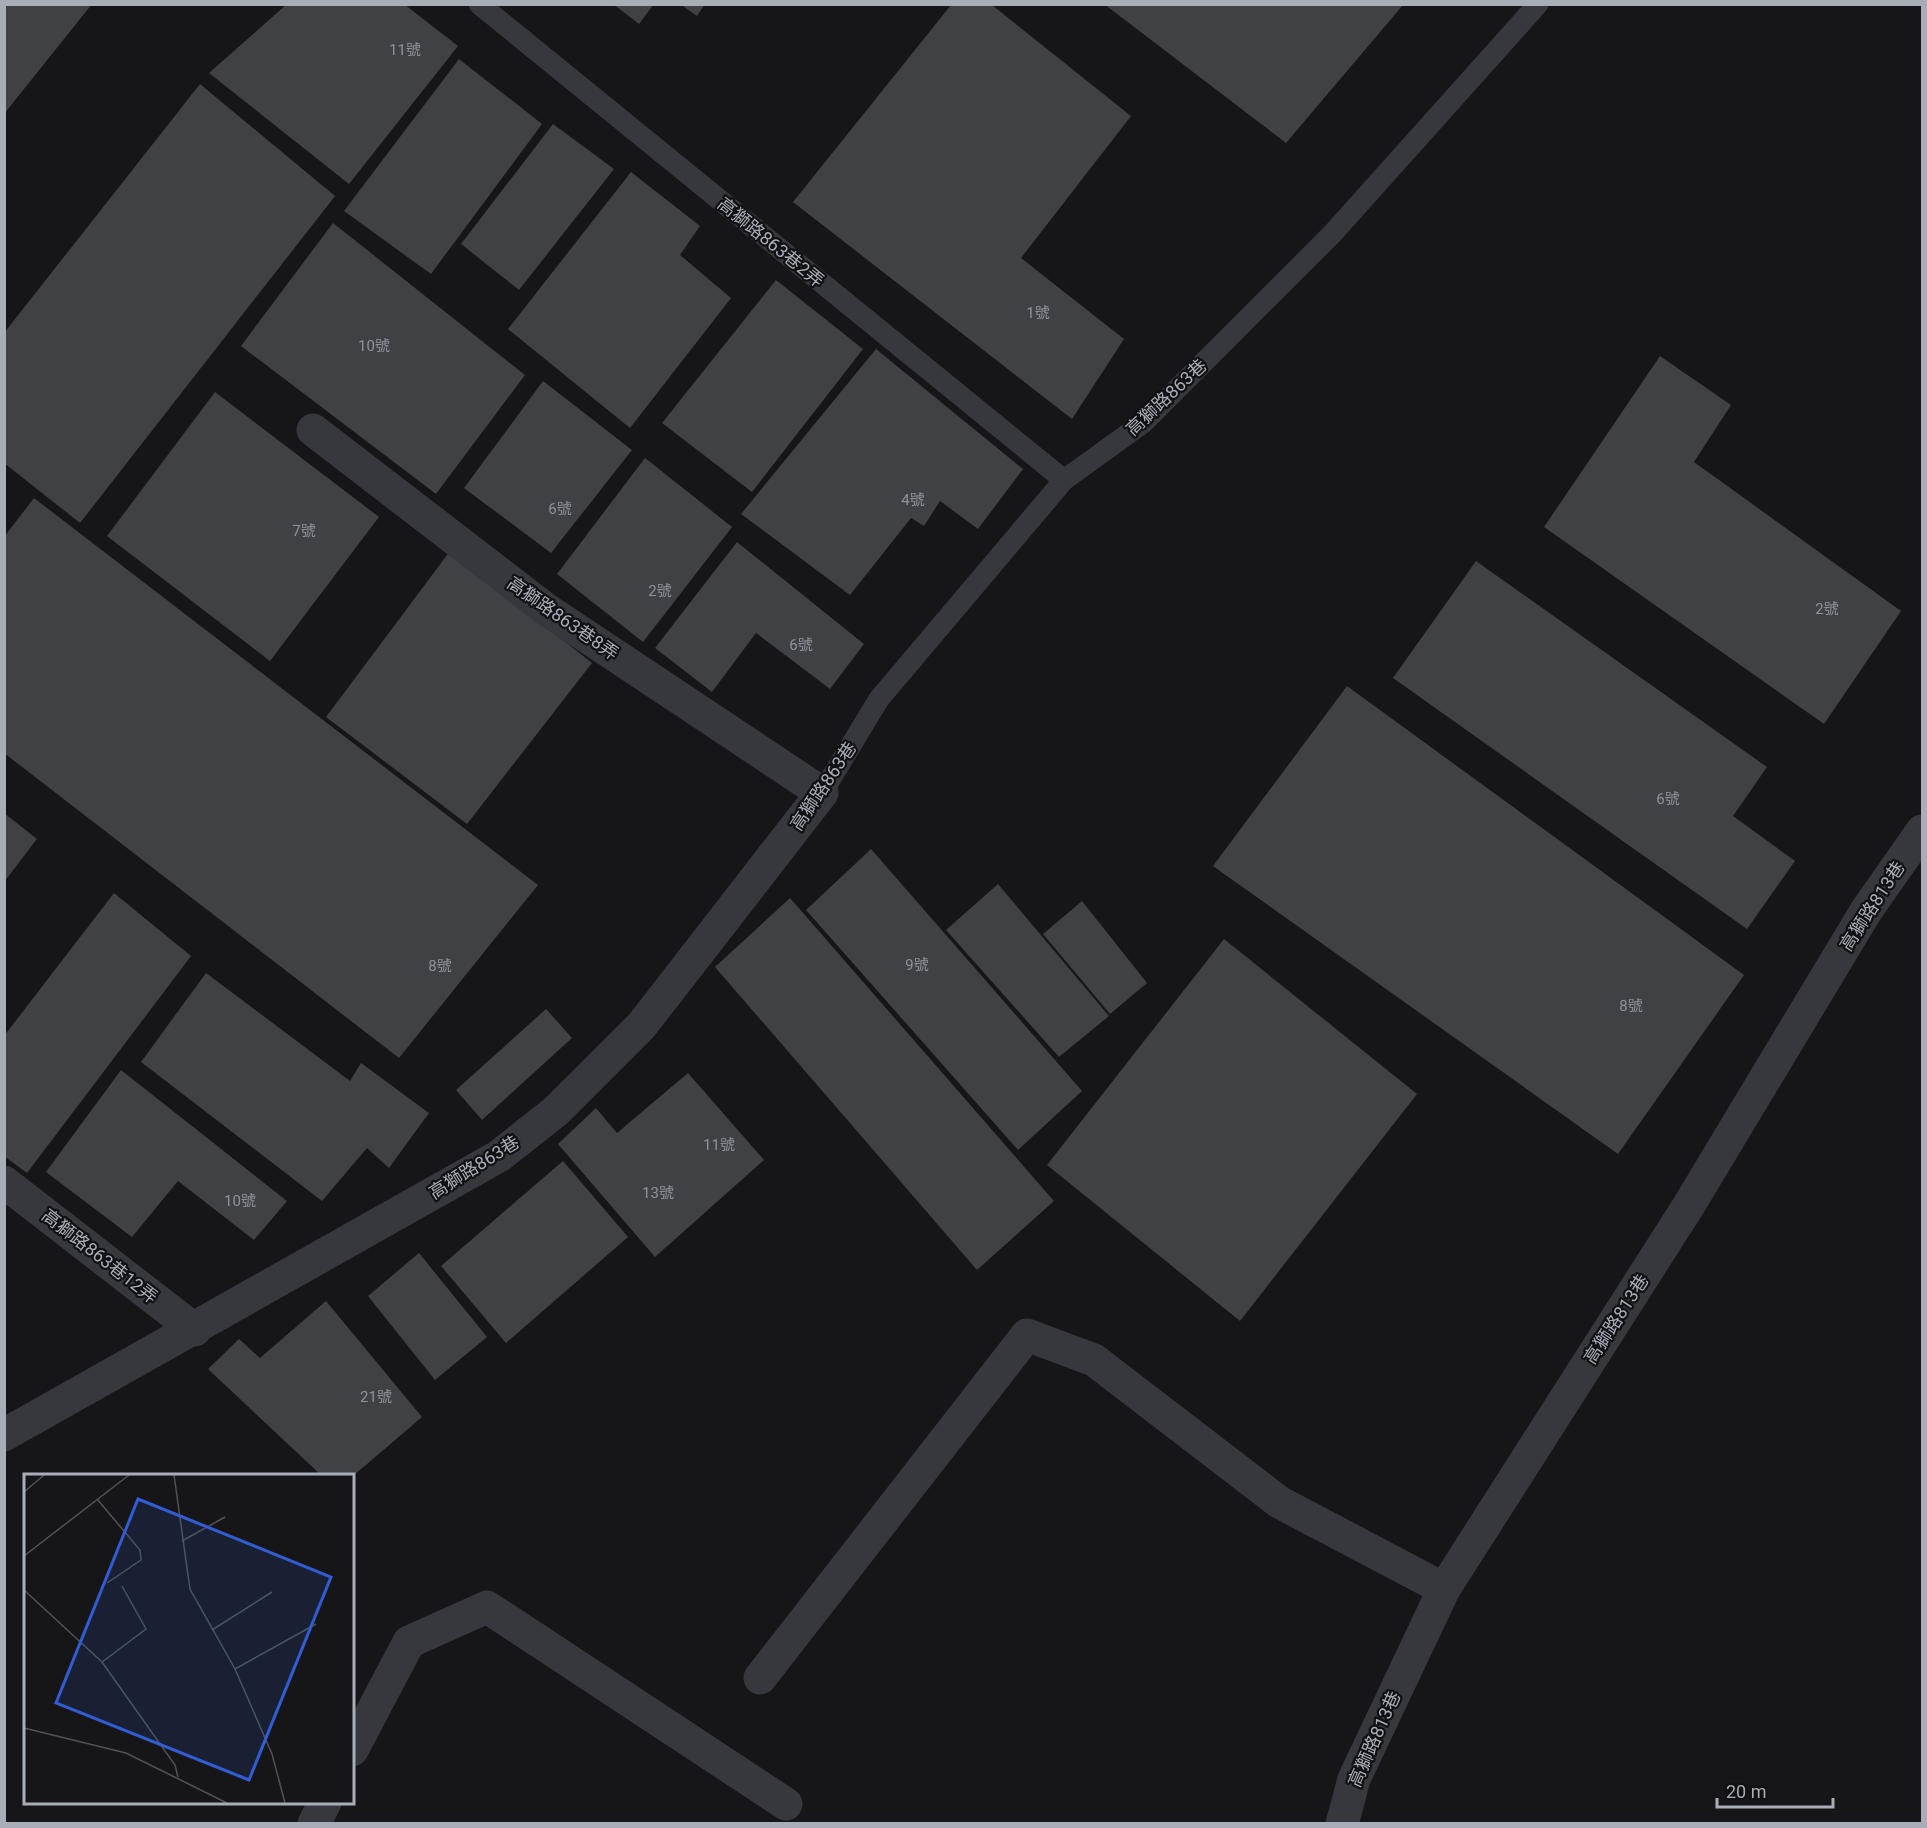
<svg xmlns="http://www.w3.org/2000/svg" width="1927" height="1828" font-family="Roboto,'Noto Sans TC',sans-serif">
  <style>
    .building { fill: #404145 }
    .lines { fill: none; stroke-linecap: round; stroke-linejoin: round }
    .lane { stroke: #37383d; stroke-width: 21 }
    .street { stroke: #37383d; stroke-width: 33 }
    .labels { text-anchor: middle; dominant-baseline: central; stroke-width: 4.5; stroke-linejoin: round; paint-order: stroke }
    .number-label { font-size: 15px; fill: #8e929b }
    .street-label { font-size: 18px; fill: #a8adb8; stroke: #111113 }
    .inset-road { fill: none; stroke: #505258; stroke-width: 1.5 }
    .view { fill: #325cd3; fill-opacity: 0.15; stroke: #325cd3; stroke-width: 3 }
    .inset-edge { fill: none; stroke: #a8adb8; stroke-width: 3 }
  </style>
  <rect width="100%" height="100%" fill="#161618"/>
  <!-- building -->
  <g class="building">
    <path d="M4,4H92L4,114Z"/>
    <path d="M287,4H404L458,46L349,184L209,73Z"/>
    <path d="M613,4H654L639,24Z"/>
    <path d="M680,4H705L697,16Z"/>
    <path d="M1104,4H1401L1403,5L1286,143Z"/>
    <path d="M951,5H992L1131,116L1021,258L1124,339L1072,419L793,202Z"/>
    <path d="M459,59L542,124L431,274L344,211Z"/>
    <path d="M200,84L335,196L80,523L4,463V333Z"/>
    <path d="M553,124L614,169L519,290L461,244Z"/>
    <path d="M631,172L700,226L680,255L731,298L630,428L508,329Z"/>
    <path d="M333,223L525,375L436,494L241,346Z"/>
    <path d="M776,280L863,349L752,492L662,423Z"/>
    <path d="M876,349L1023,469L978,529L940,501L924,526L911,518L850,595L741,514Z"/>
    <path d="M1660,356L1731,405L1694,462L1901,611L1824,724L1544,527Z"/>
    <path d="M543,381L632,450L551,553L464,488Z"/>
    <path d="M215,392L379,517L270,661L107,536Z"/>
    <path d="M645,458L732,527L643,642L557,574Z"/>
    <path d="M34,498L538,885L399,1058L4,753V537Z"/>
    <path d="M737,542L864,644L830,689L756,633L712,692L655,648Z"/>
    <path d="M450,551L592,663L467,824L326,717Z"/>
    <path d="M1476,561L1767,767L1733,816L1795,861L1747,929L1393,678Z"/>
    <path d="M1347,686L1744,975L1618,1154L1213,866Z"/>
    <path d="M4,813L37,839L4,882Z"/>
    <path d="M871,849L1082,1091L1018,1150L806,910Z"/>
    <path d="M998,884L1109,1016L1059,1057L946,930Z"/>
    <path d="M114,893L191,956L27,1173L4,1156V1036Z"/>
    <path d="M790,898L1054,1201L977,1270L715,967Z"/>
    <path d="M1082,901L1147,983L1110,1014L1043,934Z"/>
    <path d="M1224,939L1417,1094L1240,1321L1047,1165Z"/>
    <path d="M206,973L350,1081L361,1063L429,1113L389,1168L367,1148L322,1201L141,1062Z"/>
    <path d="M546,1009L572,1038L482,1120L456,1090Z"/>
    <path d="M121,1070L287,1201L254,1240L178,1181L132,1237L46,1172Z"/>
    <path d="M688,1073L764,1160L655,1257L558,1144L596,1108L617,1133Z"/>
    <path d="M563,1161L628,1237L506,1343L441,1266Z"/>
    <path d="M419,1253L487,1337L435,1380L368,1296Z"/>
    <path d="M326,1301L422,1417L353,1476H322L208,1369L239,1339L260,1358Z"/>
  </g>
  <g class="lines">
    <!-- lane -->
    <g class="lane">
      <path d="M479,4L1064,480"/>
      <path d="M822,793L879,699L1064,480L1143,423L1333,233L1538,4"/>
    </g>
    <!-- street -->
    <g class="street">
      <path d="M4,1182L195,1330"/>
      <path d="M4,1435L499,1156L556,1111L642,1025L822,793L547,610L313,430"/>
      <path d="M760,1678L1027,1335L1094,1360L1279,1502L1444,1589"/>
      <path d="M352,1750L409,1642L487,1607L786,1804"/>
      <path d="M314,1824L325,1802"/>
      <path d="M1342,1824L1354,1779L1444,1589L1689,1205L1866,911L1922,831"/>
    </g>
  </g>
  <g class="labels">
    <!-- number labels -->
    <g class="number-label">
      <text x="405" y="50">11號</text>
      <text x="1038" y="313">1號</text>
      <text x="374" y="346">10號</text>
      <text x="913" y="500">4號</text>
      <text x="560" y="509">6號</text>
      <text x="304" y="531">7號</text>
      <text x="660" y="591">2號</text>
      <text x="1827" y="609">2號</text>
      <text x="801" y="645">6號</text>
      <text x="1668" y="799">6號</text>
      <text x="917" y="965">9號</text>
      <text x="440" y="966">8號</text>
      <text x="1631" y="1006">8號</text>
      <text x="719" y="1145">11號</text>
      <text x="658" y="1193">13號</text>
      <text x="240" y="1201">10號</text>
      <text x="376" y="1397">21號</text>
    </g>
    <!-- street labels -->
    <g class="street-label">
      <text transform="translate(771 242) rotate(39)">高獅路863巷2弄</text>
      <text transform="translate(1166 397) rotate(-43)">高獅路863巷</text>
      <text transform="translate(563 618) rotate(35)">高獅路863巷8弄</text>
      <text transform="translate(823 786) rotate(-56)">高獅路863巷</text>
      <text transform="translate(1872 906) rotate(-57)">高獅路813巷</text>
      <text transform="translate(474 1167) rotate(-32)">高獅路863巷</text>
      <text transform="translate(100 1256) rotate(38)">高獅路863巷12弄</text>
      <text transform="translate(1616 1319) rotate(-57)">高獅路813巷</text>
      <text transform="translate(1374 1739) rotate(-66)">高獅路813巷</text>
    </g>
  </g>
  <!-- overview -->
  <g transform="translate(24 1474)">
    <rect width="330" height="330" fill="#161618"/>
    <path class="inset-road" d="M150,1L166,115L211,195L248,280L261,329M0,18L20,1M73,25L116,76L117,86L83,109M158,67L201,43M0,82L105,1M0,116L78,188L151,291L154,303M188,156L248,118M78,188L122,155L98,112M211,195L292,150M0,254L102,279L203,329"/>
    <path class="view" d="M114,25L307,103L225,306L32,229Z"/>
    <rect width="330" height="330" class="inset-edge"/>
  </g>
  <!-- border -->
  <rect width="1927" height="1828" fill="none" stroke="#a8adb8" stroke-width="12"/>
  <!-- scale -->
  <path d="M1717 1798v9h116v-9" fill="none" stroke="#a8adb8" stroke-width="3"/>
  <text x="1726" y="1798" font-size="18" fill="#a8adb8" stroke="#111113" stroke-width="4.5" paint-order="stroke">20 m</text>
</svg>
